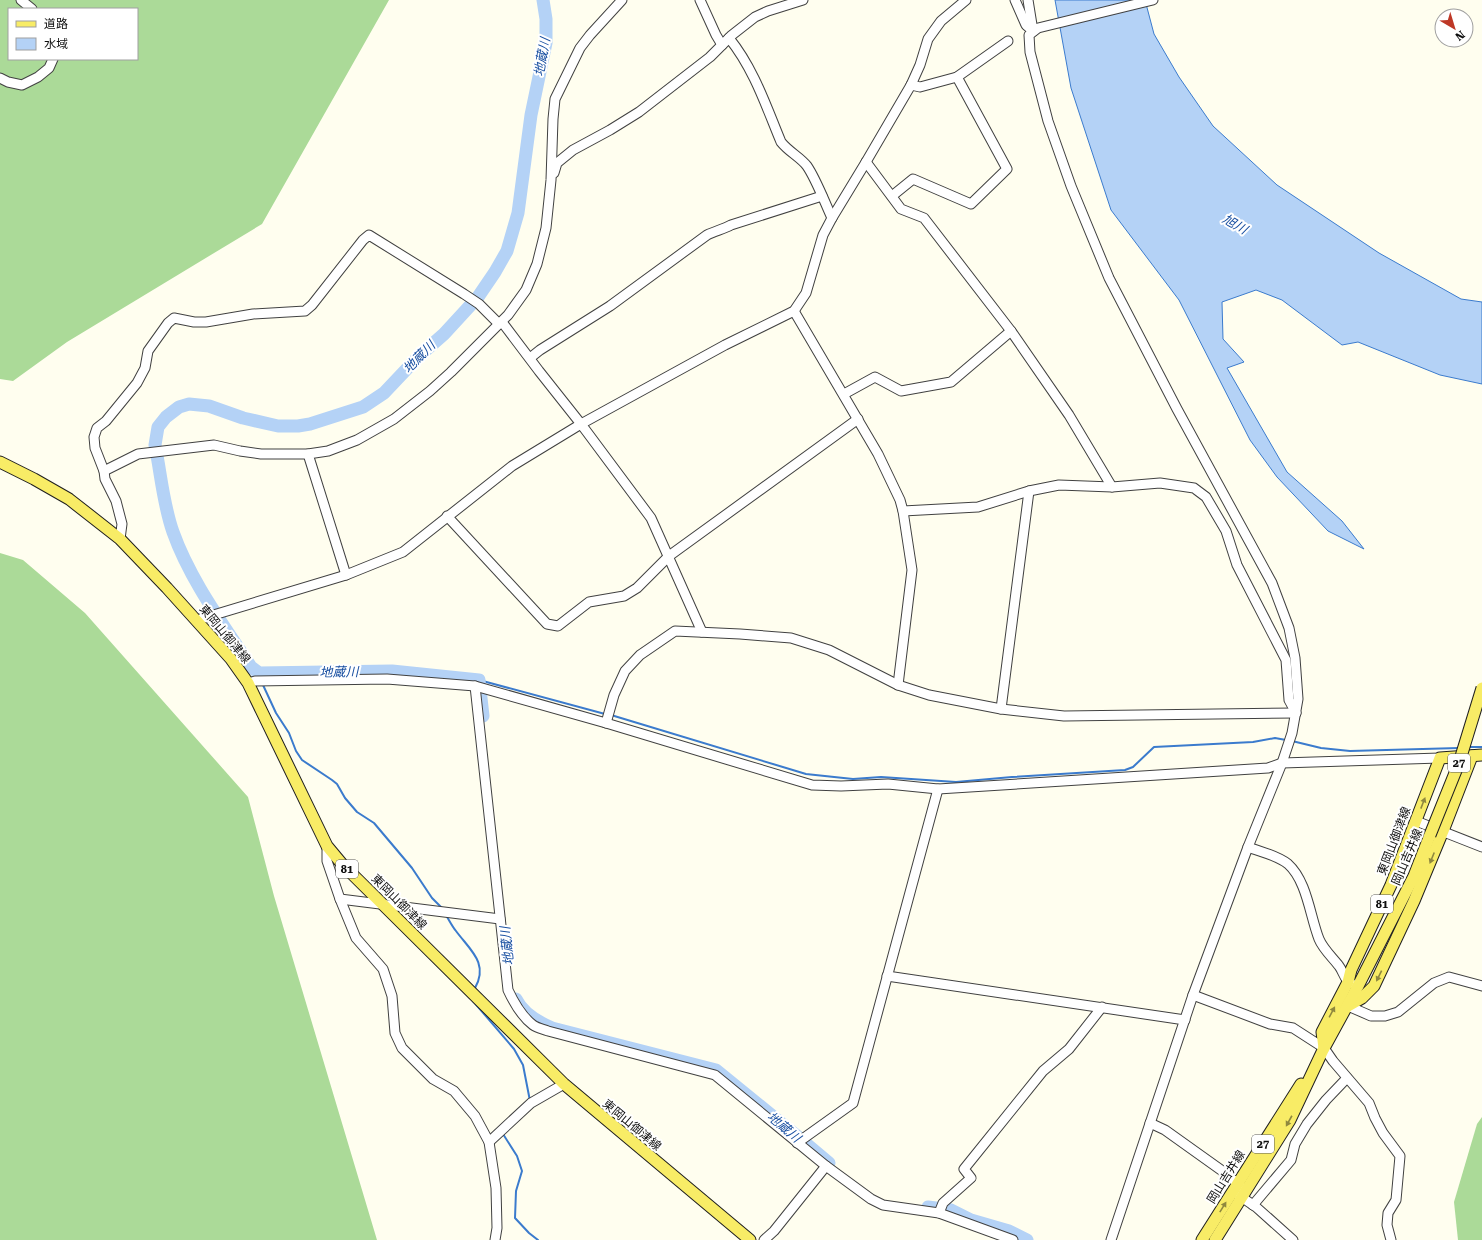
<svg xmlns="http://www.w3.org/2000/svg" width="1482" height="1240" font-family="'Roboto Serif','Noto Sans JP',serif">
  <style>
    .forest { fill: #abda98; fill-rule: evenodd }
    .water { fill: #b4d2f6; stroke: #3b7bcd }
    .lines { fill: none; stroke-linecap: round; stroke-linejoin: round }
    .stream { stroke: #3b7bcd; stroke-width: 2 }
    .river { stroke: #b4d2f6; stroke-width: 13 }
    .minor-casing { stroke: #414141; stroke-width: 11 }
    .major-casing { stroke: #1f1f1f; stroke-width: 13 }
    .minor { stroke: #fff; stroke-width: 9 }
    .major { stroke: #f8ec66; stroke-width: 11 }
    .major-bridge-casing { stroke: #1f1f1f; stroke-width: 13; stroke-linecap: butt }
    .major-bridge { stroke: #f8ec66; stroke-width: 11 }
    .oneway { fill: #8f883e }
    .labels { text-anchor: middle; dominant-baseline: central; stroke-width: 4; stroke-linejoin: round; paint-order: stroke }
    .shield { fill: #fff; stroke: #565656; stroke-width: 1 }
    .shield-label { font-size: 11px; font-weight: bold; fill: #0e0e0e }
    .street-label { font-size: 12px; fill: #0e0e0e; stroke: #fff }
    .water-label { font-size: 13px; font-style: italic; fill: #174ea0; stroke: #fff }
  </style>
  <rect width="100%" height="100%" fill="#fffeef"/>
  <!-- forest -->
  <g class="forest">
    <path d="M0,0H389L262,224L67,342L13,381L0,379ZM9,9H137V59H9Z"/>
    <path d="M0,553L23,560L85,613L248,797L274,896L377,1240H0Z"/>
    <path d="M1482,1117V1240H1458L1454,1202L1477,1124Z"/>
  </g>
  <!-- water -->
  <path class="water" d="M1055,0H1145L1154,34L1179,77L1213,126L1277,185L1379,253L1461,299L1482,302V384L1440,375L1358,342L1342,345L1282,300L1256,290L1222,302L1223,339L1244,362L1227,368L1287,472L1342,521L1364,549L1328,531L1277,477L1250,440L1179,300L1111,210L1071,88Z"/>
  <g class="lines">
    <!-- stream -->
    <g class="stream">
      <path d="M259,673L261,678"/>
      <path d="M479,680L605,714"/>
      <path d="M263,685L276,713L289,733L296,751L302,760L332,780L337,784L345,798L357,812L374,823L412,868L432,898L442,908"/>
      <path d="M611,715L806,774L853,779L881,777L956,782L1012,777L1125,770L1133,767L1154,747L1253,742L1275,738L1286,740"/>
      <path d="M1292,741L1321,748L1350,751L1459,748"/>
      <path d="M1467,747H1482"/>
      <path d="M446,915C449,920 452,926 456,931C470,950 489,963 475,988"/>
      <path d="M473,1001L514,1049L523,1065L530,1101"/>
      <path d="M504,1133L503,1134L517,1156L522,1171L516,1191L515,1218L529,1233L538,1240"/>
    </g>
    <!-- river -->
    <g class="river">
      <path d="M483,716L479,680L392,671L259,673L251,667C223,624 190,580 173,532C163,504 161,474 155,445L158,427L166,417L179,407L189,404L209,406L243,418L278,426H298L310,424L363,407L384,393L419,356L444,334L478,297L495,272L507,251L518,213L531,115L546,43V19L543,0"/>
      <path d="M516,999C523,1014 538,1022 552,1028L716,1070L797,1136L829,1163"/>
      <path d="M928,1207L951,1210L971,1220L1009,1231L1027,1240"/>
    </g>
    <defs>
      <g id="minor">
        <path d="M21,0L32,9"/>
        <path d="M700,0L716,35L722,45"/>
        <path d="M1015,0L1026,25L1033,31"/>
        <path d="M1028,0L1033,31"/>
        <path d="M729,38C754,69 766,106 781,142C789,152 800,157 807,166C816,179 825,203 832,218"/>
        <path d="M0,78L8,82L22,85L38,77L49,68L53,59"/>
        <path d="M911,85L920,87L957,77L1008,41"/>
        <path d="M866,162L901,209L924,218L1011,331L1069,415L1112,487"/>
        <path d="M554,173L557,163L573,150L610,130L639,112L710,57L732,35L755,17L768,11L803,0"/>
        <path d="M892,196L913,179L971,204L1007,169L957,77"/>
        <path d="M794,311L878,454L900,500L903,511L912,570L898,685"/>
        <path d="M502,322L539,371L581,424L651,518L702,632"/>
        <path d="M530,358L540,350L610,306L707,235C715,231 724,229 731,225L822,196"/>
        <path d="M844,394L875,377L901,391L951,382L1011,331"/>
        <path d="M308,454L346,575"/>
        <path d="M104,471L138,454L214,445L240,451L261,454H308L328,451L357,440L394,419L430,391L451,372L508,315L526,290L537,264L546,228L551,180L553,119L555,99L580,48L590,35L622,0"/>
        <path d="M903,511L978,507L1029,491L1059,485L1112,487L1160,483L1194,488L1206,497L1226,531L1237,565L1286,660L1289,700L1296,713"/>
        <path d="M447,516L547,624L558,626L589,602L624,596L637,588L669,556L858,419"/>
        <path d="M120,539L122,524L116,501L105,479L104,471L95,448L94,437L97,428L106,421L137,383L145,368L148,351L168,323L174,318L194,322H206L253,314L305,311L312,305L363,240L369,235L464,294L479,304L499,324"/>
        <path d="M197,620L346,575L403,552L512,466L581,424L725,345L794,311L806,293L823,235L832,218L866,162L911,85L920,65L928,39L941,21L966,0"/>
        <path d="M248,683L255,681L387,679L475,686L606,723L812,785L841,786L888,784L938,789L1268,768L1282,763L1440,758"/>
        <path d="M475,686L508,990C514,1003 521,1016 533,1025C537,1028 543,1029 548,1031L715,1075L826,1166L871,1199L883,1205L939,1213L1013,1240"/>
        <path d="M1001,709L1029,491"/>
        <path d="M606,723L614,695L625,671L640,655L675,631L740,634L791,638L829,650L898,685L929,695L1001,709L1064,716L1296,713"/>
        <path d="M1416,821L1482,847"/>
        <path d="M327,846V861L340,899L356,938L383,969L392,996L395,1033L402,1048L433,1079L454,1091L475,1116L489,1142L496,1188L497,1228L495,1240"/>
        <path d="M1248,847C1261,852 1277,855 1288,864C1307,881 1310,916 1319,939C1323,949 1333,958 1339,966C1343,971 1345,981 1351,983"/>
        <path d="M340,899L500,919"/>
        <path d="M887,976L1185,1020"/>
        <path d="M1193,995L1270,1024L1293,1028L1324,1048L1333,1061L1369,1103L1375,1118L1383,1133L1400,1156L1396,1200L1388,1213L1387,1225L1391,1240"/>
        <path d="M1348,1006L1371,1016H1385L1398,1012L1434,983L1449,977L1482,986"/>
        <path d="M1150,1123L1165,1130L1228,1175L1242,1188"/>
        <path d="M489,1142L531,1103L564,1084"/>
        <path d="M797,1143L853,1103L938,789"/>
        <path d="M1237,1194L1256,1207L1293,1240"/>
        <path d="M1253,1205L1291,1160L1295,1144L1307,1124L1326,1100L1347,1078"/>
        <path d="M939,1213L943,1203L971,1178L964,1169L1043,1071L1069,1049L1102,1007"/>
        <path d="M764,1240L774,1231L826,1166"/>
        <path d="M1111,1240L1193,995L1248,847L1282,763L1292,733L1298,699L1295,658L1289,628L1272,583L1177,409L1109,278L1071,186L1048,121L1030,52L1029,35L1038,28L1153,0"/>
      </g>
      <g id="major">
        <path d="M0,462L34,479L69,499L120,539L167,588L231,659L248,683L327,846L342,864L564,1084L750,1240"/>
        <path d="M1348,1006L1362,998L1374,986L1414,901L1443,831L1472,756"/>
        <path d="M1324,1048L1322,1032L1348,982L1351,970L1391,885L1440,758L1482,755"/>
        <path d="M1202,1240L1301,1084"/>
        <path d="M1215,1240L1290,1120L1324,1048L1358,986L1414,876L1430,835"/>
      </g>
    </defs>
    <!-- minor casing -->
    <use href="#minor" class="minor-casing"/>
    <!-- major casing -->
    <use href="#major" class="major-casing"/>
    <!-- minor -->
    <use href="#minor" class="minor"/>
    <!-- major -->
    <use href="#major" class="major"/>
    <defs>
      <path id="major-bridge" d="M1430,835L1459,763L1482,688"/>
    </defs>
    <!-- major-bridge casing -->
    <use href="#major-bridge" class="major-bridge-casing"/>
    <!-- major-bridge -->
    <use href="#major-bridge" class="major-bridge"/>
  </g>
  <!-- one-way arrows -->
  <defs><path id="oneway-solid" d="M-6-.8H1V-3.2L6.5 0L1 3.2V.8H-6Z"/></defs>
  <g class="oneway">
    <use href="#oneway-solid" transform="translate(1423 803) rotate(-69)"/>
    <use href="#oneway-solid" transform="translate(1432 858) rotate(112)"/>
    <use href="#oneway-solid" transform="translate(1379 976) rotate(116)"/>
    <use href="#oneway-solid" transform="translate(1332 1012) rotate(-62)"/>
    <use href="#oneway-solid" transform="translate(1289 1121) rotate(119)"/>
    <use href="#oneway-solid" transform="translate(1223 1207) rotate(-58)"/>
  </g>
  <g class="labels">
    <!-- shield labels -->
    <g class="shield">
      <rect x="1448" y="754" width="22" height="18" rx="3"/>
      <rect x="336" y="860" width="22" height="18" rx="3"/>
      <rect x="1371" y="895" width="22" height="18" rx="3"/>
      <rect x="1252" y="1135" width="22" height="18" rx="3"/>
    </g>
    <g class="shield-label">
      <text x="1459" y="763">27</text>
      <text x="347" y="869">81</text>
      <text x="1382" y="904">81</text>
      <text x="1263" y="1144">27</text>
    </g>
    <!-- street labels -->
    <g class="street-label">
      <text transform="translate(225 634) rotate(50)">東岡山御津線</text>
      <text transform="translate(1394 841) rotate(-69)">東岡山御津線</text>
      <text transform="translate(1407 857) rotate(-67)">岡山吉井線</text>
      <text transform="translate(399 902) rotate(45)">東岡山御津線</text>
      <text transform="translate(632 1125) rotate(40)">東岡山御津線</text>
      <text transform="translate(1226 1177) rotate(-58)">岡山吉井線</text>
    </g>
    <!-- water labels -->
    <g class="water-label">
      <text transform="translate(542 57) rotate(-80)">地蔵川</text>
      <text transform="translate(1235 224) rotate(30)">旭川</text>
      <text transform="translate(419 357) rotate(-45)">地蔵川</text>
      <text transform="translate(339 672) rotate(-1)">地蔵川</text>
      <text transform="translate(507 946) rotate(-96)">地蔵川</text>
      <text transform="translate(784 1127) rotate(40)">地蔵川</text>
    </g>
  </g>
  <!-- legend -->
  <rect x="8" y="8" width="130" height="52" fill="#ffffff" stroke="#9f9f9f"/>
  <rect x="16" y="21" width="20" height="6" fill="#f8ec66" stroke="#9f9f9f"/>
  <text x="44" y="28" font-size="12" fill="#0e0e0e">道路</text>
  <rect x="16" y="38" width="20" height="12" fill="#b4d2f6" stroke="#9f9f9f"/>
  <text x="44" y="48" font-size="12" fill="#0e0e0e">水域</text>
  <!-- north arrow -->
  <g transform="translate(1454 28) rotate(142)"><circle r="19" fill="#ffffff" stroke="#9f9f9f"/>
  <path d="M0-3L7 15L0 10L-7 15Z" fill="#be3826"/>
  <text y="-6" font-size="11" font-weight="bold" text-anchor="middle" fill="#0e0e0e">N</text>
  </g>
</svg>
